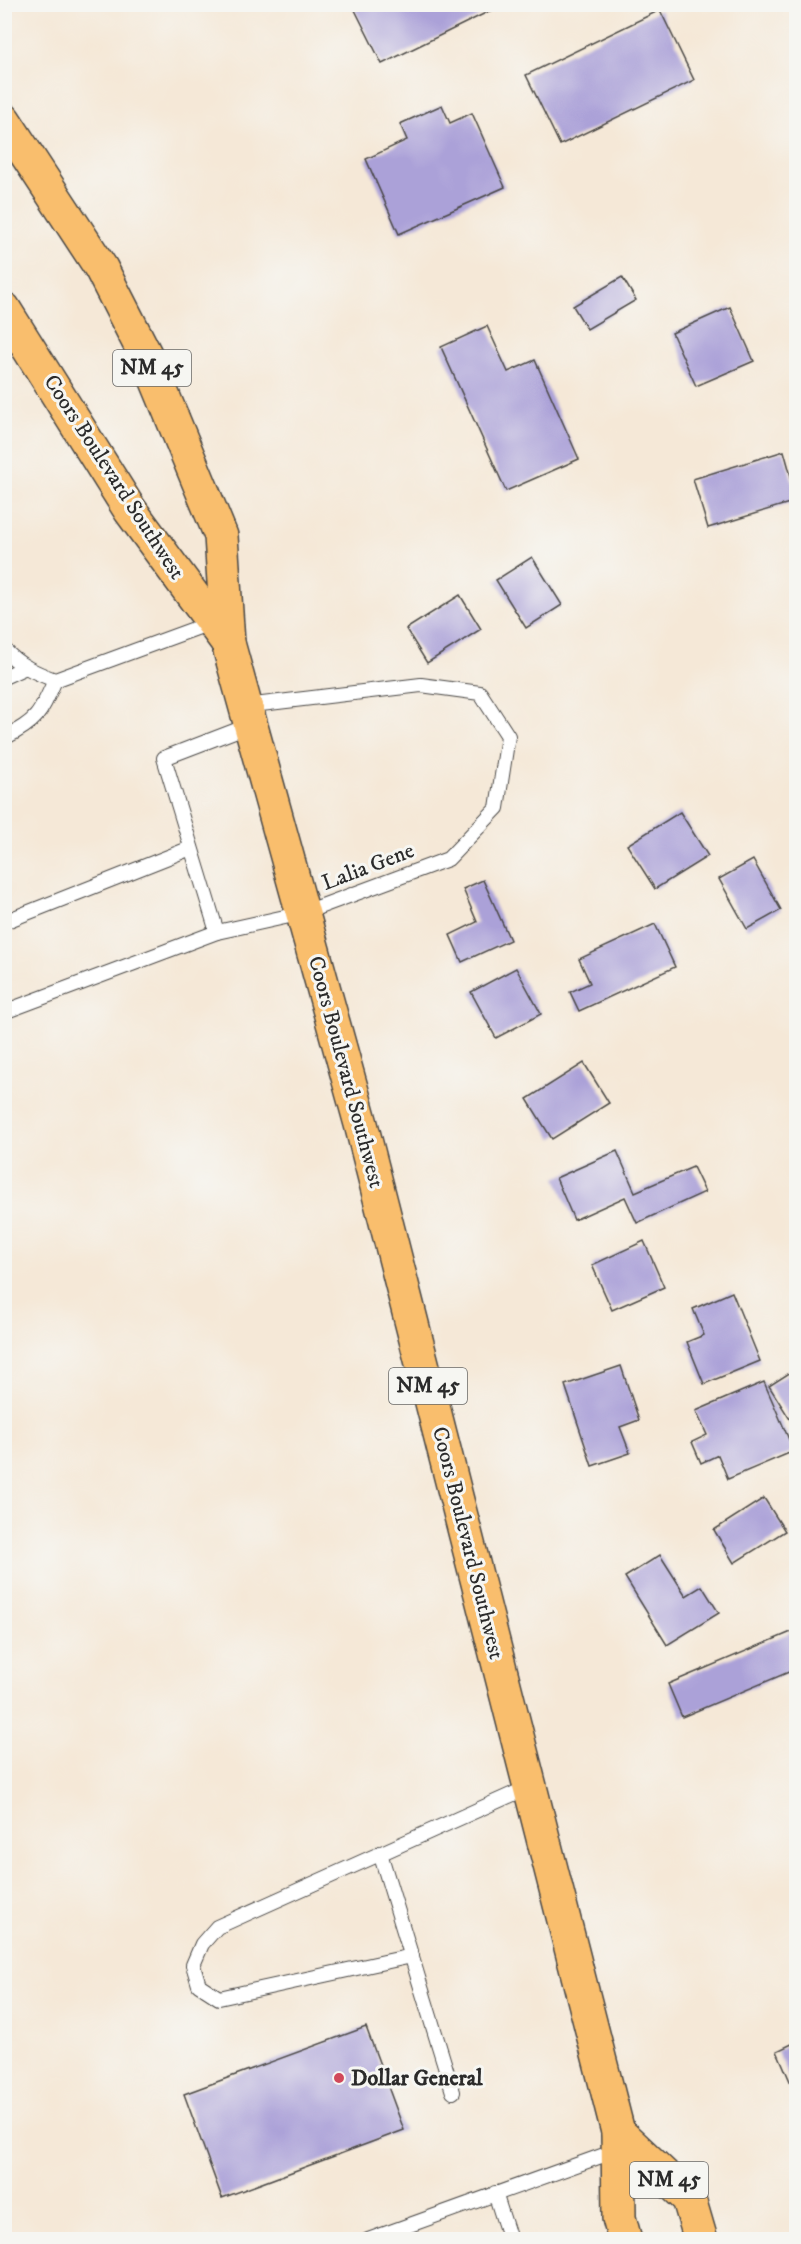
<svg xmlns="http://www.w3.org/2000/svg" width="801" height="2244" font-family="'IM FELL DW Pica',serif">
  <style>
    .building { fill: #aba1d8 }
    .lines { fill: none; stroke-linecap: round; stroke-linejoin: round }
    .lane-casing { stroke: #494745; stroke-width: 16 }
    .primary-casing { stroke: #494745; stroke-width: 36 }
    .lane { stroke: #fff; stroke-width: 14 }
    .primary { stroke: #f9be6d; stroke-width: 33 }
    .poi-dot { fill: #d1495b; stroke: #f6f6f2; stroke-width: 2 }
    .labels { text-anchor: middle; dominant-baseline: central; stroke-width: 6; stroke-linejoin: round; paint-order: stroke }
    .shield { fill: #f6f6f2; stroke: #686867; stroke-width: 1.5 }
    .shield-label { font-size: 21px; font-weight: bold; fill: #2b2b2b }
    .street-label { font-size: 22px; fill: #2b2b2b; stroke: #f6f6f2 }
    .poi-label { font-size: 22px; font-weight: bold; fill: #2b2b2b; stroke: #f6f6f2; text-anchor: start }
  </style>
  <rect width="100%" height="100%" fill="#f6f6f2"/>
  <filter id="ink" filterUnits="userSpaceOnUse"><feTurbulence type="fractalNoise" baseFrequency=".0167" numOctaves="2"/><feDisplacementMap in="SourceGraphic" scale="12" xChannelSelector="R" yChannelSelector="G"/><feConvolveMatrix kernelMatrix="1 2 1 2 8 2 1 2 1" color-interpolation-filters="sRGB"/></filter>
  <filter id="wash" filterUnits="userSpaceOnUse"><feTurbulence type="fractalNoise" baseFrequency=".008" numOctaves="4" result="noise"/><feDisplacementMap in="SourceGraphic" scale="24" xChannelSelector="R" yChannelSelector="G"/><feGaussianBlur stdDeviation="1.35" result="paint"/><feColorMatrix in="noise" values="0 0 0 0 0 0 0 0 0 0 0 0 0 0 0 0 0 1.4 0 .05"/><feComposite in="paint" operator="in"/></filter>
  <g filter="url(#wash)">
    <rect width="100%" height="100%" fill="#f5e8d7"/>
    <g id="blocks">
      <!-- building -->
      <g class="building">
        <path d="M355,4H504L382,64L353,6Z"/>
        <path d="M660,10L694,80L560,145L526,75Z"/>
        <path d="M442,105L450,123L472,113L505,187L399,234L366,159L407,140L400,124Z"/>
        <path d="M622,277L636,300L587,329L573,306Z"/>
        <path d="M730,307L754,361L696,386L672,333Z"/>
        <path d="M487,326L508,372L535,360L579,459L506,491L441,347Z"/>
        <path d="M784,451L796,494V501L708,528L693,479Z"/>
        <path d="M532,557L562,605L526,628L496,580Z"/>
        <path d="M460,595L481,629L427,663L406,629Z"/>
        <path d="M680,812L708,856L655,889L627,845Z"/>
        <path d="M753,860L781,910L747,929L719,879Z"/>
        <path d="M483,880L510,940L462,962L450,935L477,922L463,889Z"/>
        <path d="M655,924L675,967L579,1011L570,992L590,983L579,959Z"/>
        <path d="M516,968L541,1014L496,1038L471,992Z"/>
        <path d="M584,1063L609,1103L552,1139L527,1099Z"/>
        <path d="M617,1151L635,1192L693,1167L705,1192L637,1223L625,1197L574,1220L556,1178Z"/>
        <path d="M644,1241L664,1287L612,1310L592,1265Z"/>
        <path d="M732,1292L760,1361L704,1384L687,1342L704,1335L693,1309Z"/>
        <path d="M621,1366L639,1420L620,1427L630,1453L592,1466L565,1385Z"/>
        <path d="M794,1370L796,1374V1429L769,1386Z"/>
        <path d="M764,1382L794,1451L728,1479L718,1455L701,1463L692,1442L707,1435L696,1411Z"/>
        <path d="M764,1498L785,1531L734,1563L714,1530Z"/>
        <path d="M660,1555L686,1596L702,1586L719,1613L667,1645L625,1577Z"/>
        <path d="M796,1630V1669L682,1717L668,1684Z"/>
        <path d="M366,2027L404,2130L222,2198L184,2094Z"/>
        <path d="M796,2042V2095L777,2051Z"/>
      </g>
    </g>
  </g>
  <g filter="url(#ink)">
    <use href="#blocks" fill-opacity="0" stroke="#494745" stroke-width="1.5"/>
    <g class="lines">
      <defs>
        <g id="lane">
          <path d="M4,649C18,665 36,673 55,680L213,622"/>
          <path d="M4,677L26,667"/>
          <path d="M245,706L421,685L480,693L508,736L497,808L448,859L303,913L217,932L164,758L250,725"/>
          <path d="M4,738C38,721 40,714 55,680"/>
          <path d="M4,922L191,848"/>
          <path d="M4,1012L217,932"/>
          <path d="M380,1853L453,2092"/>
          <path d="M412,1956L219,1998L199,1985L193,1965L202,1944L217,1927L531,1786"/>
          <path d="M495,2193L510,2240"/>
          <path d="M368,2240L618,2150"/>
        </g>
        <g id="primary">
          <path d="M4,120L101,268L150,364L221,536L228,643L361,1124L618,2132L619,2218L625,2240"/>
          <path d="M4,309L130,510L228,643"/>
          <path d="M618,2132L689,2199L701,2240"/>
        </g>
      </defs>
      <!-- lane casing -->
      <use href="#lane" class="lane-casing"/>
      <!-- primary casing -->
      <use href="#primary" class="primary-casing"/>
      <!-- lane -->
      <use href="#lane" class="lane"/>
      <!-- primary -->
      <use href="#primary" class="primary"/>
    </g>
  </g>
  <!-- markers -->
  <circle class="poi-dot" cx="339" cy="2078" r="6"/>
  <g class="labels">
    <!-- shield labels -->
    <g class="shield">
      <rect x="113" y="350" width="78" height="36" rx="4.5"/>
      <rect x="389" y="1368" width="78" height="36" rx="4.5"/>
      <rect x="630" y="2162" width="78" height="36" rx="4.5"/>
    </g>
    <g class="shield-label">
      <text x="152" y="368">NM 45</text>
      <text x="428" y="1386">NM 45</text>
      <text x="669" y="2180">NM 45</text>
    </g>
    <!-- street labels -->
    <g class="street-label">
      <text transform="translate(114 477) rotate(57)">Coors Boulevard Southwest</text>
      <text transform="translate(368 867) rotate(-21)">Lalia Gene</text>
      <text transform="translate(346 1072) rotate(75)">Coors Boulevard Southwest</text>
      <text transform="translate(468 1543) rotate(76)">Coors Boulevard Southwest</text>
    </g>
    <!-- poi labels -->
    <g class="poi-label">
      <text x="351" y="2078">Dollar General</text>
    </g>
  </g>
  <!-- margin -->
  <rect width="801" height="2244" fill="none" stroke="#f6f6f2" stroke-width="24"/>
</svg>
